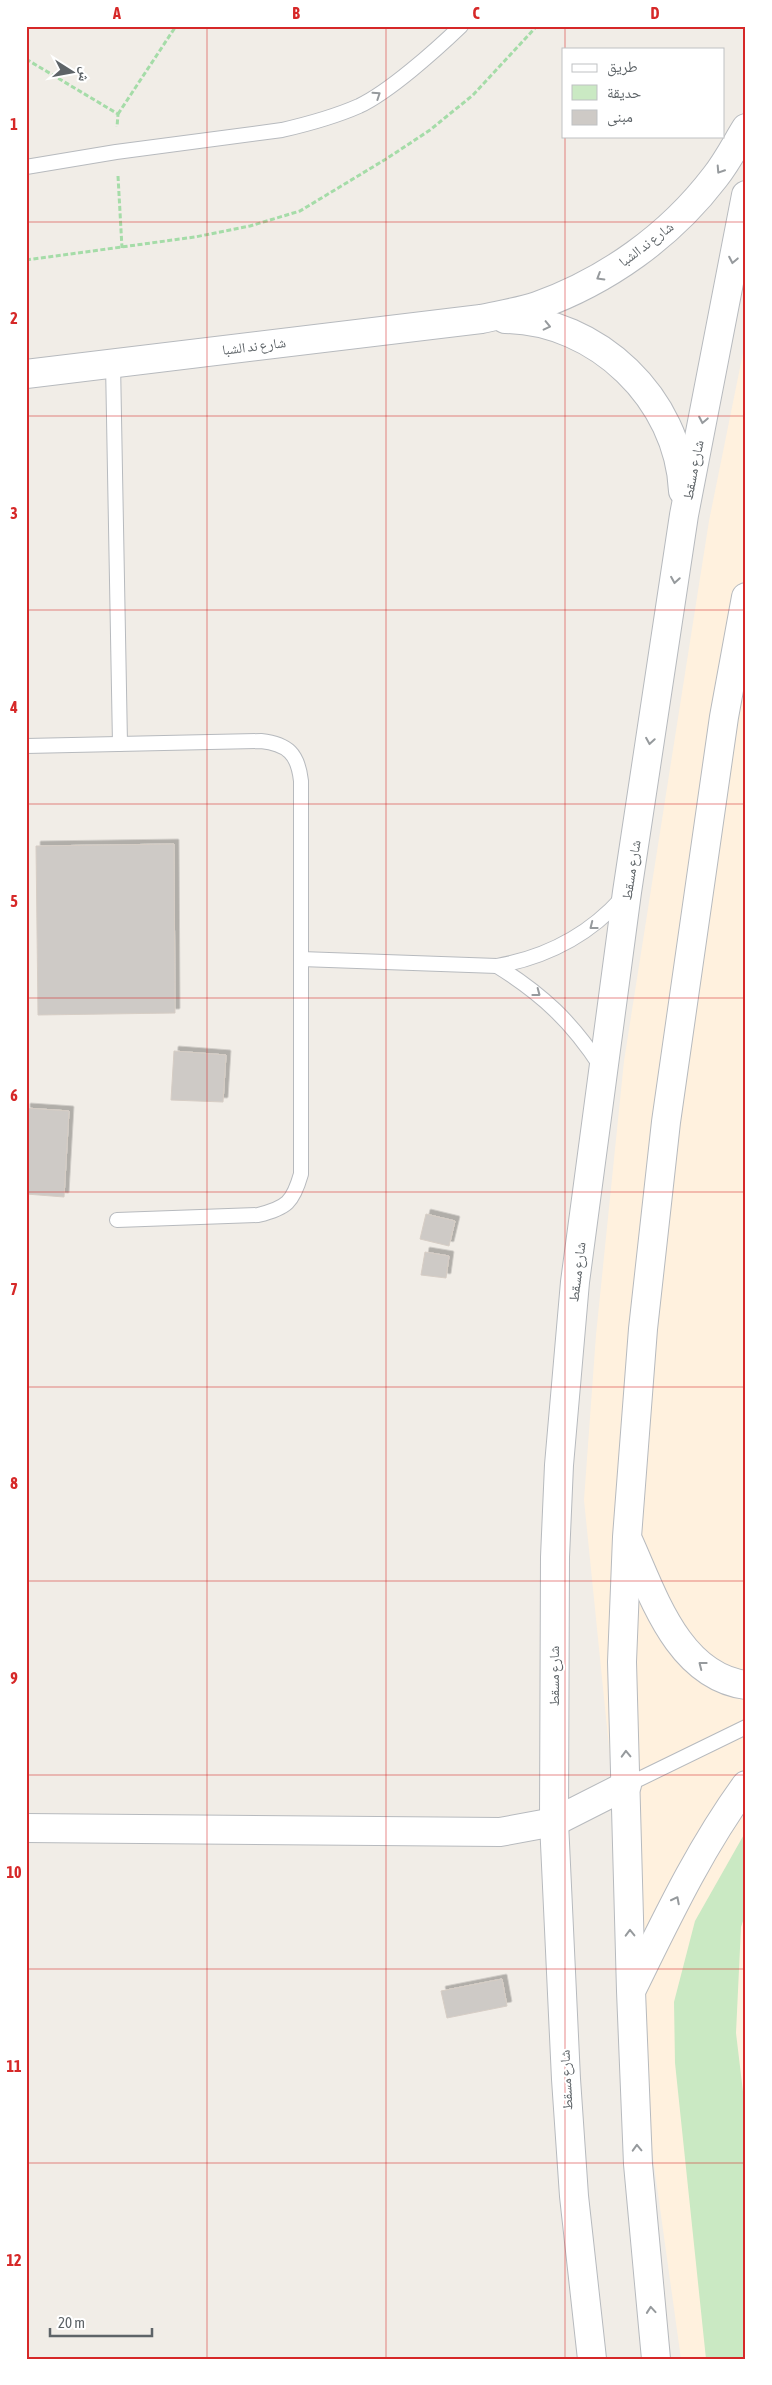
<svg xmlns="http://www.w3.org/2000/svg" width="772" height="2385" font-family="'Asap Condensed','Noto Naskh Arabic',sans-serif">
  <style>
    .commercial { fill: #fff1de }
    .green { fill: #cae9c3 }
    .building { fill: #cecac6; stroke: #d6cdc5; filter: url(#shadow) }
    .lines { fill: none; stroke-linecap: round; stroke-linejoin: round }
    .service-casing { stroke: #b7babe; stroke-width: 16 }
    .minor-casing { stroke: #b7babe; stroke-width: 30 }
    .tertiary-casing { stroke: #b7babe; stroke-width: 30 }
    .path { stroke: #a5dca8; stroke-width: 3; stroke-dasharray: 5 2.5; stroke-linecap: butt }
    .service { stroke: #fff; stroke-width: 14 }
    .minor { stroke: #fff; stroke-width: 28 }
    .tertiary { stroke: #fff; stroke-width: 28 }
    .oneway { stroke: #969a9d }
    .grid { fill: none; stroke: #d62828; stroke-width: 1; stroke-opacity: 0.55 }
    .labels { text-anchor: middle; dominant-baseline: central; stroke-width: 4; stroke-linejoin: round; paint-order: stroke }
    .street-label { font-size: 14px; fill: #5e6468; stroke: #fff }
    .neatline { fill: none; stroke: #d62828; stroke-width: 2 }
    .grid-label { font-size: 16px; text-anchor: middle; font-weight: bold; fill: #d62828 }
  </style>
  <defs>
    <filter id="shadow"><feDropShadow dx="4.5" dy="-4.5" stdDeviation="0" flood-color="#0004"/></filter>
  </defs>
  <rect width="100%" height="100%" fill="#f1ede7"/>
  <!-- commercial -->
  <path class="commercial" d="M746,338V2359H681L644,2093L584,1500L596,1335L624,1061L709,521Z"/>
  <!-- green -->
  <path class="green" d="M746,1831V1912L741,1927L736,2033L746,2117V2359H706L675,2063L674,2002L695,1921Z"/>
  <!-- building -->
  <g class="building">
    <path d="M174,844L175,1013L38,1015L36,846Z"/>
    <path d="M174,1051L226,1055L223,1102L171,1100Z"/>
    <path d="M26,1108L69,1111L64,1197L26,1194Z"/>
    <path d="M426,1214L455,1221L449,1246L420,1239Z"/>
    <path d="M425,1252L449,1256L446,1278L421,1275Z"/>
    <path d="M502,1979L507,2006L447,2018L441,1991Z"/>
  </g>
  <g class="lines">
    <defs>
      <g id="service">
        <path d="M26,167L116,152L282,130C308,124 334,117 359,106C389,92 436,50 461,26"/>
        <path d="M113,363L120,744"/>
        <path d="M26,746L261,741C288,744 298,754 301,781V1174C293,1202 287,1208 258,1215L117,1220"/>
        <path d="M301,959L497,966C547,957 588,936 622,898"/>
        <path d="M497,966C542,994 572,1022 601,1067"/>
        <path d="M627,1785L746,1727"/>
      </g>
      <path id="minor" d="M26,1828L500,1832L554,1822L627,1785"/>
      <g id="tertiary">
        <path d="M505,319C597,320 679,399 683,491"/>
        <path d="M26,374L481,319C499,315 519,312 537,306C607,281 670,236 715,177C727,162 736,144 746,128"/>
        <path d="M629,1542C653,1595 678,1676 746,1685"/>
        <path d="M633,1987C667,1918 700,1848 746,1785"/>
        <path d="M592,2359L574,2196L566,2079L554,1822L555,1557L559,1465L575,1282L627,892L684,515L746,195"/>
        <path d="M656,2359L638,2164L631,1991L622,1662L627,1537L643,1329L666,1122L724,717L746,597"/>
      </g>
    </defs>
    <!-- service casing -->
    <use href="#service" class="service-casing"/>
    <!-- minor casing -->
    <use href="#minor" class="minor-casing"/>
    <!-- tertiary casing -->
    <use href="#tertiary" class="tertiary-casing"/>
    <!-- path -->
    <g class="path">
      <path d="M26,59L118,114L117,127"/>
      <path d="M118,114L176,26"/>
      <path d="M118,176L122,248"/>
      <path d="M26,260L195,237L250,226L300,211L386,159L430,130L473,95L537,26"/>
    </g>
    <!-- service -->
    <use href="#service" class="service"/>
    <!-- minor -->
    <use href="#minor" class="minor"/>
    <!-- tertiary -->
    <use href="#tertiary" class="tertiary"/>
  </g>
  <!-- one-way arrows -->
  <defs><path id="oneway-chevron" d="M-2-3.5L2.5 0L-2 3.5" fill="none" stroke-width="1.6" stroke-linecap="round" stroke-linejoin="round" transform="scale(1.25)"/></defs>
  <g class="oneway">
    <use href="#oneway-chevron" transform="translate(377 95) rotate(-34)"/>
    <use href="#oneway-chevron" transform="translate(720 170) rotate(123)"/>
    <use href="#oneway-chevron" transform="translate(733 260) rotate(101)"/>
    <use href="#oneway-chevron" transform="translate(600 277) rotate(149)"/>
    <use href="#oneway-chevron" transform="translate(547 326) rotate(13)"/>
    <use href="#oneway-chevron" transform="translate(703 420) rotate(101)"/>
    <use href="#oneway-chevron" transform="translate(675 580) rotate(99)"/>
    <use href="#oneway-chevron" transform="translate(650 741) rotate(99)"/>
    <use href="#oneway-chevron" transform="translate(593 926) rotate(142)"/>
    <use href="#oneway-chevron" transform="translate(537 993) rotate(37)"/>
    <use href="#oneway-chevron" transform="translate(702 1665) rotate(-142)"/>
    <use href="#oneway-chevron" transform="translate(626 1754) rotate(-92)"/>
    <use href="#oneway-chevron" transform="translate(676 1900) rotate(-63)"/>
    <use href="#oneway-chevron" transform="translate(630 1933) rotate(-91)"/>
    <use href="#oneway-chevron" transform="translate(637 2148) rotate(-92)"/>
    <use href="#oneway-chevron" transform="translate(651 2310) rotate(-95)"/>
  </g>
  <!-- grid -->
  <path class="grid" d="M207,26V2359M386,26V2359M565,26V49M565,136V2359M26,222H746M26,416H746M26,610H746M26,804H746M26,998H746M26,1192H746M26,1387H746M26,1581H746M26,1775H746M26,1969H746M26,2163H746"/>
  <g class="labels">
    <!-- street labels -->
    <g class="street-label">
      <text transform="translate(646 244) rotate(-37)">شارع ند الشبا</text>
      <text transform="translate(254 346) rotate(-7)">شارع ند الشبا</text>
      <text transform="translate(693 470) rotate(-79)">شارع مسقط</text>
      <text transform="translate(631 870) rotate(-81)">شارع مسقط</text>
      <text transform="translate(577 1272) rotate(-83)">شارع مسقط</text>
      <text transform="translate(554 1676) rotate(-90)">شارع مسقط</text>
      <text transform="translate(566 2080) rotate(-93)">شارع مسقط</text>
    </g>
  </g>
  <!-- border -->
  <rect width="772" height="2385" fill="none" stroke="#ffffff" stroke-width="55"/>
  <!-- legend -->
  <rect x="562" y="48" width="162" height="90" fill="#ffffff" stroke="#bfc1c3"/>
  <rect x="572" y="64" width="25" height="8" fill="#ffffff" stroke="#bfc1c3"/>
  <text x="607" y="72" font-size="15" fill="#5e6468">طريق</text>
  <rect x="572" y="85" width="25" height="15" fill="#cae9c3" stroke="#bfc1c3"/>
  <text x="607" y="98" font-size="15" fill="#5e6468">حديقة</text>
  <rect x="572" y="110" width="25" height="15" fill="#cecac6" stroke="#bfc1c3"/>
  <text x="607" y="122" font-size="15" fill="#5e6468">مبنى</text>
  <!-- north arrow -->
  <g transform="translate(72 72) rotate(101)" stroke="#ffffff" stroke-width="4" paint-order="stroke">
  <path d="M0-4L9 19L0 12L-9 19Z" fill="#5e6468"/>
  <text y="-8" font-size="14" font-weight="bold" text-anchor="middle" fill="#5e6468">ش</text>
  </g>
  <!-- scale -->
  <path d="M50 2328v8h102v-8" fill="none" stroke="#5e6468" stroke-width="2.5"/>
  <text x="58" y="2328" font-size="15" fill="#5e6468" stroke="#ffffff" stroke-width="4" paint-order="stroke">20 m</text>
  <rect x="28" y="28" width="716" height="2330" class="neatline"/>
  <g class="grid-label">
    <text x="117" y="19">A</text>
    <text x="296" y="19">B</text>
    <text x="476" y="19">C</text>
    <text x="655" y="19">D</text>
    <text x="14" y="130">1</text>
    <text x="14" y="324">2</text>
    <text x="14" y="519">3</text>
    <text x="14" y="713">4</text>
    <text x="14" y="907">5</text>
    <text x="14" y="1101">6</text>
    <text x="14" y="1295">7</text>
    <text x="14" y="1489">8</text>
    <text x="14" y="1684">9</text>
    <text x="14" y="1878">10</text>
    <text x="14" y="2072">11</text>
    <text x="14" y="2266">12</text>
  </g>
</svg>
